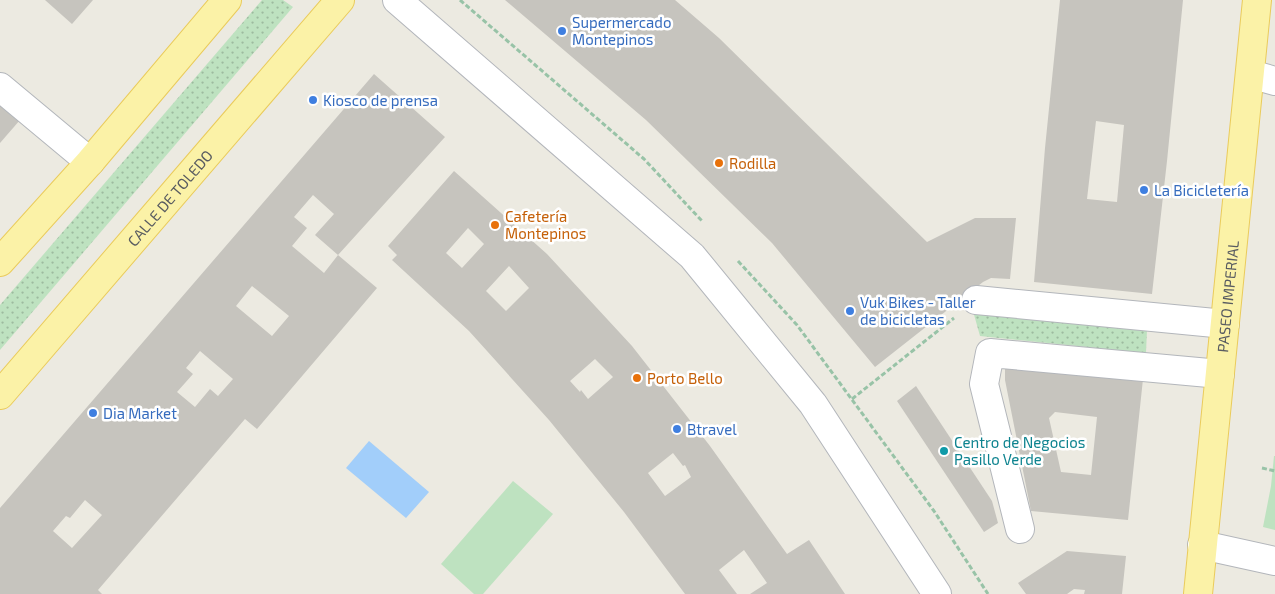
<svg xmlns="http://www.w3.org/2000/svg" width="1275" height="594" font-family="'Exo 2',sans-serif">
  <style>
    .grass { fill: url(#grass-dots) }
    .park { fill: #bee2c0 }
    .water { fill: #a2cefa }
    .building { fill: #c6c4be; fill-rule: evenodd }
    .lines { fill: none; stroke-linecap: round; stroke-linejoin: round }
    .minor-casing { stroke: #b3b6bb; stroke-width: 30 }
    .major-casing { stroke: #eacb5b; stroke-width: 30 }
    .path { stroke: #98c3a7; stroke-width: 3; stroke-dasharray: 5 2.5; stroke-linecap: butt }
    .minor { stroke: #fff; stroke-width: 28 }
    .major { stroke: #fbf2a7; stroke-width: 28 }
    .shop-dot { fill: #3f7fe0; stroke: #fff; stroke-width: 2 }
    .food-dot { fill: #e8710a; stroke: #fff; stroke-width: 2 }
    .culture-dot { fill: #0f9aa8; stroke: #fff; stroke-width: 2 }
    .labels { text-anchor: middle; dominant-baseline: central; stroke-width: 5; stroke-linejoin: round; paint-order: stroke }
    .shop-label { font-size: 15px; fill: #366cbe; stroke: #fff; text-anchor: start }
    .food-label { font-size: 15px; fill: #c56008; stroke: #fff; text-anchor: start }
    .street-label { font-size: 15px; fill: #595c61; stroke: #fff }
    .culture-label { font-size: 15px; fill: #0d838f; stroke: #fff; text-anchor: start }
  </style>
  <defs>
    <pattern id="grass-dots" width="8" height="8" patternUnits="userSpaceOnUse" patternTransform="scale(1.25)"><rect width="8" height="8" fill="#bee2c0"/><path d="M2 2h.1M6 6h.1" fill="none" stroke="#9dba9f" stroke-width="1.8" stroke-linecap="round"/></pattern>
  </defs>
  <rect width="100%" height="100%" fill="#eceae1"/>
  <!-- grass -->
  <g class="grass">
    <path d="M262,0H283L293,7L0,350V305Z"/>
    <path d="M973,311L1147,330L1146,353L980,336Z"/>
  </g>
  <!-- park -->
  <g class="park">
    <path d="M1274,456H1275V530L1263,527L1271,486Z"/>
    <path d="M513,481L553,514L483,594H474L441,564Z"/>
  </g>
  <!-- water -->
  <path class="water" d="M369,441L429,492L406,518L346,468Z"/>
  <!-- building -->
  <g class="building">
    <path d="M45,0H93L72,24Z"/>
    <path d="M505,0H675L719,38L927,242L975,218H1016L1010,279L991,278L983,282L875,367L772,243L646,120Z"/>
    <path d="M1060,0H1183L1167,161L1152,294L1034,282L1045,148ZM1096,121L1124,125L1117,202L1087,199Z"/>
    <path d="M374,74L445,137L338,255L377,288L257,429L245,419L98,590L102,594H0V508ZM313,195L334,214L315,235L338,255L324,273L292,246L307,228L294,217ZM252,286L289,316L272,336L236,306ZM200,351L233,379L218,396L210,389L195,407L177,392L193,374L186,368ZM85,500L102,515L72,548L53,531L66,516L70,518Z"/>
    <path d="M0,103L20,120L0,143Z"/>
    <path d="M454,171L547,254L632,346L710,446L787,554L809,540L845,594H750L767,583L744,550L719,570L737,594H685L624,512L549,420L469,331L392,260L397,255L388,246ZM468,228L484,244L462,268L446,253ZM509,266L529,288L506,311L486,291ZM595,359L613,377L588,399L581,390L580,392L570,381ZM673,453L683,466L685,465L691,477L665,496L648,473Z"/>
    <path d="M1005,366L1143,379L1128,520L1031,511L1005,380ZM1055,412L1097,417L1091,475L1061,472L1049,418Z"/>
    <path d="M916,386L992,501L998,523L984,532L897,401Z"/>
    <path d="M1067,551L1126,556L1122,594H1084L1085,590L1074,589L1067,594H1026L1018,583Z"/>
  </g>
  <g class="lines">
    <defs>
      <g id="minor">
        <path d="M397,0L692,256L813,404L937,594"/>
        <path d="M1250,74L1275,81"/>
        <path d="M0,87L90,162"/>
        <path d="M976,300L1225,324"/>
        <path d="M1020,529L984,384L990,353L1220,374"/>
        <path d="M1202,545L1275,561"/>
      </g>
      <g id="major">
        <path d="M0,262L90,162L227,0"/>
        <path id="s1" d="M0,395L340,0"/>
        <path id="s2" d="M1198,594L1257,0"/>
      </g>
    </defs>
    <!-- minor casing -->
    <use href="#minor" class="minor-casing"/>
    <!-- major casing -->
    <use href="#major" class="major-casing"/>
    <!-- path -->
    <g class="path">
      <path d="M460,0L644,159L702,221"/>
      <path d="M738,261L797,325L934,511L988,594"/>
      <path d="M852,399L954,318"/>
      <path d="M1262,468L1275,471"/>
    </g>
    <!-- minor -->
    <use href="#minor" class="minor"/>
    <!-- major -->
    <use href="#major" class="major"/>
  </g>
  <!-- markers -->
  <g class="shop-dot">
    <circle cx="562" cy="31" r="5"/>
    <circle cx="313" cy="100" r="5"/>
    <circle cx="1144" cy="190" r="5"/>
    <circle cx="850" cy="311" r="5"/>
    <circle cx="93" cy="413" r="5"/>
    <circle cx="677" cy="429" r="5"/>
  </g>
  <g class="food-dot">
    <circle cx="719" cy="163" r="5"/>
    <circle cx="495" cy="225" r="5"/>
    <circle cx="637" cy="378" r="5"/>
  </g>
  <circle class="culture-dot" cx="944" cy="451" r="5"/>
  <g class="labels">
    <!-- shop labels -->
    <g class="shop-label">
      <text x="572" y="22">Supermercado<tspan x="572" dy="17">Montepinos</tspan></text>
      <text x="323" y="100">Kiosco de prensa</text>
      <text x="1154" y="190">La Bicicletería</text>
      <text x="860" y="302">Vuk Bikes - Taller<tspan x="860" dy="17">de bicicletas</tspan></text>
      <text x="103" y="413">Dia Market</text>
      <text x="687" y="429">Btravel</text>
    </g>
    <!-- food labels -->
    <g class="food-label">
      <text x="729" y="163">Rodilla</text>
      <text x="505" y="216">Cafetería<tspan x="505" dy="17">Montepinos</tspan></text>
      <text x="647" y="378">Porto Bello</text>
    </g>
    <!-- street labels -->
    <g class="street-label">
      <text stroke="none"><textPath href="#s1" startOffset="260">CALLE DE TOLEDO</textPath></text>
      <text stroke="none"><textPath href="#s2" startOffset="299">PASEO IMPERIAL</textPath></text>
    </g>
    <!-- culture labels -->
    <g class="culture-label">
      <text x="954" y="442">Centro de Negocios<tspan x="954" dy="17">Pasillo Verde</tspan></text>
    </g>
  </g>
</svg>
